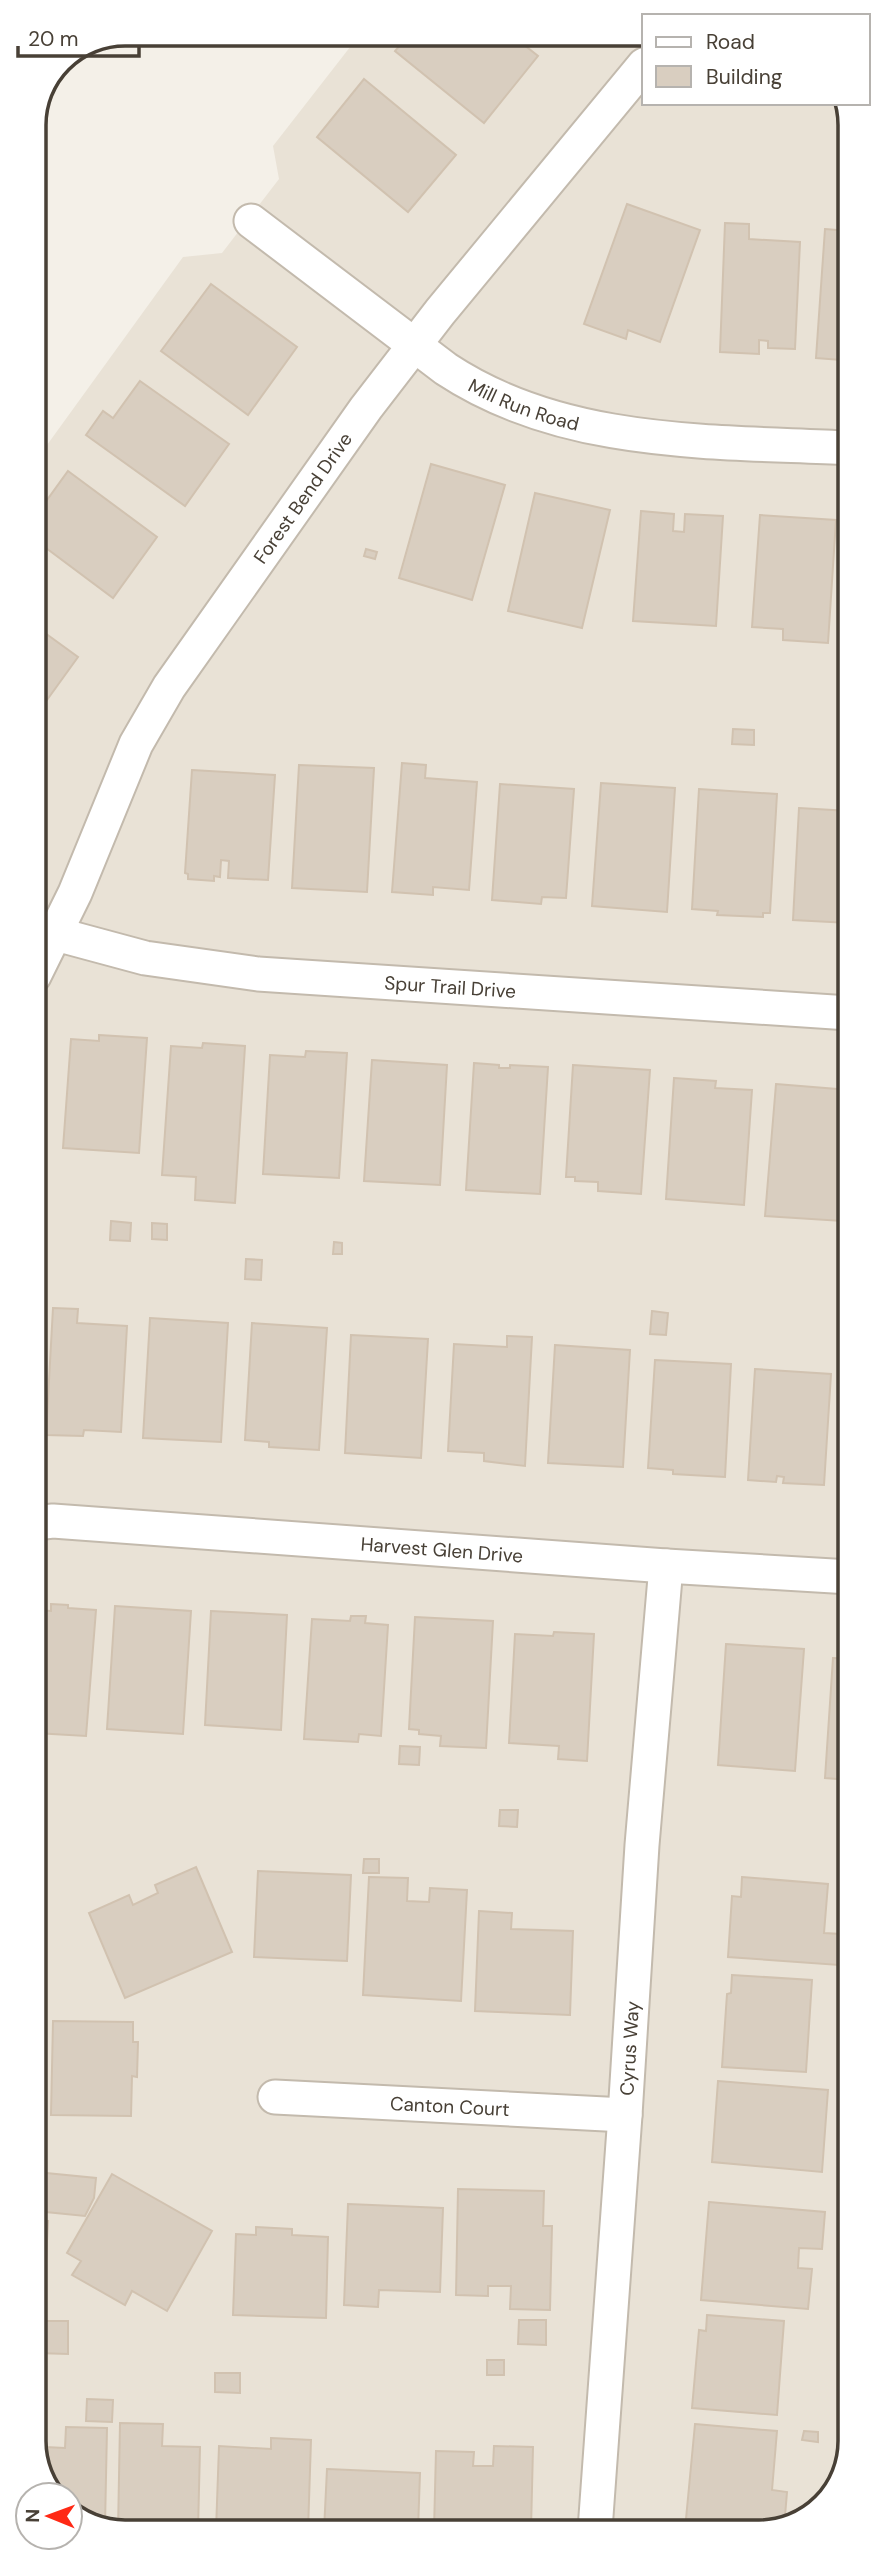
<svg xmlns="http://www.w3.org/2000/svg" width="884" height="2565" font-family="'DM Sans',sans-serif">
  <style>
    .residential { fill: #e9e2d6 }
    .building { fill: #d9cec0; stroke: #d1c2b0; stroke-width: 2 }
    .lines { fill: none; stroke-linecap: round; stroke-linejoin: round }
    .street-casing { stroke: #c3baad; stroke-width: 37 }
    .street { stroke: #fff; stroke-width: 33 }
    .labels { text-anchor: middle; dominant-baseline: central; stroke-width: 7; stroke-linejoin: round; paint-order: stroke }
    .street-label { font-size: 19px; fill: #484036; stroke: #fff }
    .rim { fill: none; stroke: #484036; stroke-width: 3.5 }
  </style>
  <rect width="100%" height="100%" fill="#f4f0e8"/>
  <!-- residential -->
  <path class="residential" d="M361,33H644V103H848L851,2441L832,2496L783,2529L118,2532L70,2511V2495H56L36,2464L34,463L183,257L222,253L279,179L273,146Z"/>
  <!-- building -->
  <g class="building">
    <path d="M410,33H509L538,56L484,123L395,51Z"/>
    <path d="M364,79L456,155L408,212L317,137Z"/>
    <path d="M627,204L700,230L660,342L628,330L626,339L584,324Z"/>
    <path d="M725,223L749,224V239L800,242L795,349L768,348V341L759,340V354L720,352Z"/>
    <path d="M825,229L848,231V356L841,355V360L816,358Z"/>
    <path d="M211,284L297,347L248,415L161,351Z"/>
    <path d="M140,381L229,444L185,506L86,435L103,411L113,418Z"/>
    <path d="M431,464L505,485L472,600L399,578Z"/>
    <path d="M68,471L157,537L113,598L34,539V518Z"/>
    <path d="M535,493L610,510L582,628L508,611Z"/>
    <path d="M641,511L674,514L673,531L684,532L685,514L723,516L716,626L633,621Z"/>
    <path d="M760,515L836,520L828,643L783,640V629L752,627Z"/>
    <path d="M366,549L377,552L375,559L364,556Z"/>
    <path d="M34,625L78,657L34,718Z"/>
    <path d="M733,729L754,730V745L732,744Z"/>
    <path d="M402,763L426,765L425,778L477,782L469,890L433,887V895L392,892Z"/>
    <path d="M299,765L374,768L367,892L292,888Z"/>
    <path d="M192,770L275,775L268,880L228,878L229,861L221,860L220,877L214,876V881L188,879V874L185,873Z"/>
    <path d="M601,783L675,788L667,912L592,906Z"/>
    <path d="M500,784L574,789L566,898L542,897L541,904L492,900Z"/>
    <path d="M699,789L777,794L770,913H763V917L717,915L718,911L692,909Z"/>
    <path d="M799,808L849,811V923L793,920Z"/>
    <path d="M99,1035L147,1038L139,1153L63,1148L71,1039L99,1041Z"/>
    <path d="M203,1043L245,1046L235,1203L195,1200L196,1177L162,1175L171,1046L202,1048Z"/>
    <path d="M306,1051L347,1053L339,1178L263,1174L270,1055L305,1057Z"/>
    <path d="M372,1060L447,1065L440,1185L364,1181Z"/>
    <path d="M474,1063L499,1065V1068H510V1065L548,1067L540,1194L466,1190Z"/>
    <path d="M573,1065L650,1070L641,1194L598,1191V1182L575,1181V1177H566Z"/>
    <path d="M674,1078L716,1081L715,1088L752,1090L744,1205L666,1199Z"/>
    <path d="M776,1084L849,1090V1133L842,1221L765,1216Z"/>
    <path d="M111,1221L131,1223L130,1241L110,1240Z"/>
    <path d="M152,1223L167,1224V1240L152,1239Z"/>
    <path d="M334,1242L342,1243V1254H333Z"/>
    <path d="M246,1259L262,1260L261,1280L245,1279Z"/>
    <path d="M53,1308L78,1309L77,1323L127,1326L121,1432L84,1430L83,1436L46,1435Z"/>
    <path d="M652,1311L668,1313L666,1335L650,1334Z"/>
    <path d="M150,1318L228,1323L221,1442L143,1438Z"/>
    <path d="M252,1323L327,1328L319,1450L269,1447V1442L245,1440Z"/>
    <path d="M351,1335L428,1339L421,1458L345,1453Z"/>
    <path d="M507,1336L532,1337L525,1466L484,1461V1453L448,1451L454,1344L507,1347Z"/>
    <path d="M555,1345L630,1350L623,1467L548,1463Z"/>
    <path d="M655,1360L731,1364L725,1477L673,1474V1470L648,1468Z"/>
    <path d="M755,1369L831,1374L824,1485L783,1483L784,1477L777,1476L776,1482L748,1480Z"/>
    <path d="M51,1604L68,1605V1608L96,1610L86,1736L35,1733V1610L51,1611Z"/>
    <path d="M115,1606L191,1611L183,1734L107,1729Z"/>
    <path d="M211,1611L287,1615L281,1730L205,1725Z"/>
    <path d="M351,1616H366L365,1623L388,1625L381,1736L359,1734L358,1742L304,1739L312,1619L350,1621Z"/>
    <path d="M415,1617L493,1621L486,1748L440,1746L441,1736L419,1734V1730L409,1729Z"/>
    <path d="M554,1632L594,1634L587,1761L558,1759L559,1746L509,1743L515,1634L553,1636Z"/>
    <path d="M726,1644L804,1649L795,1771L718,1765Z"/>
    <path d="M833,1658L850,1659V1780L825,1778Z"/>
    <path d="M400,1746L420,1747L419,1765L399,1764Z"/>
    <path d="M500,1810H518L517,1827L499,1826Z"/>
    <path d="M364,1859H379V1873H363Z"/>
    <path d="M196,1867L232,1952L125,1998L89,1913L129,1895L133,1905L158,1893L155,1885Z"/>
    <path d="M258,1871L351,1875L347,1961L254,1957Z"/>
    <path d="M369,1877L408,1878L407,1901L429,1902L430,1888L467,1890L461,2001L363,1995Z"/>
    <path d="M742,1877L828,1884L824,1933L841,1934L839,1965L728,1957L732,1896L741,1897Z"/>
    <path d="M479,1911L512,1913L511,1929L573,1931L570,2015L475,2011Z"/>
    <path d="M732,1975L812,1980L806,2072L722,2067L727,1994L731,1993Z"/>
    <path d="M53,2021L133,2022V2042H138L137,2077L132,2076L131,2116L51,2115Z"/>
    <path d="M718,2081L828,2090L822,2172L712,2162Z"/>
    <path d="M36,2172L96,2178L94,2198L85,2216L36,2211Z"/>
    <path d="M112,2174L212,2231L167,2311L132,2291L125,2305L72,2275L81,2261L67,2253Z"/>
    <path d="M458,2189L544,2191L543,2226H552L550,2310L510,2309L511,2286H488V2296L456,2295Z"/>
    <path d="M709,2202L825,2212L822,2249L799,2248L798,2268L812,2269L808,2309L701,2300Z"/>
    <path d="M348,2204L443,2208L440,2292L379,2290L378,2307L344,2305Z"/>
    <path d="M36,2221H48L46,2260L36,2259Z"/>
    <path d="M256,2227L292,2229V2235L328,2237L326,2318L233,2315L236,2234L256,2235Z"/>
    <path d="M707,2315L784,2321L777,2415L692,2408L699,2330L706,2331Z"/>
    <path d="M519,2320H546V2345L518,2344Z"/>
    <path d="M36,2321H68V2354L36,2353Z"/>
    <rect x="487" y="2360" width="17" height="15"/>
    <path d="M215,2373H240V2393L215,2392Z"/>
    <path d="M87,2399L113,2400L112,2422L86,2421Z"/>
    <path d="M120,2423L163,2424L162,2446L200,2447L198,2531H118Z"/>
    <path d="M695,2424L777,2431L772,2490L787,2492L784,2528L686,2519Z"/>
    <path d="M66,2427L107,2428L105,2526L70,2511V2495H56L36,2464V2431L46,2432L45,2447L65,2448Z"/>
    <path d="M804,2431L818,2432V2442L802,2440Z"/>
    <path d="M271,2438L311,2440L308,2531H216L219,2446L271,2449Z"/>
    <path d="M494,2446L533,2447L531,2530H434L436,2451L474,2452L473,2466H493Z"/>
    <path d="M327,2469L420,2473L418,2530L324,2531Z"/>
  </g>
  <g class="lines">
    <defs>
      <g id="street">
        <path id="s1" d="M251,221L446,369C564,447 712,441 848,448"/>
        <path id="s2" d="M56,934L145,958L258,974L849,1013"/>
        <path id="s3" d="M34,976L75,893L136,744L169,687L366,408L440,312L644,65"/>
        <path id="s4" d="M35,1523L53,1521L666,1566L850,1577"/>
        <path id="s5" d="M275,2097L625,2115"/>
        <path id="s6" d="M595,2530L625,2115L642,1845L666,1566"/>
      </g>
    </defs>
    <!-- street casing -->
    <use href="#street" class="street-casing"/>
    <!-- street -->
    <use href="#street" class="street"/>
  </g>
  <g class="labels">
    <!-- street labels -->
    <g class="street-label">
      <text stroke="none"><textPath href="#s1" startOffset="331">Mill Run Road</textPath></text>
      <text stroke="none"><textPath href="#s3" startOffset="551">Forest Bend Drive</textPath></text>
      <text stroke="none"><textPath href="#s2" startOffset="399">Spur Trail Drive</textPath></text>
      <text stroke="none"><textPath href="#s4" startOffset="408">Harvest Glen Drive</textPath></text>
      <text stroke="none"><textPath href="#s6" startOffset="483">Cyrus Way</textPath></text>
      <text stroke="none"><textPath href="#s5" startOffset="175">Canton Court</textPath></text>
    </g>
  </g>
  <!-- crop -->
  <path d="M0 0H884V2565H0ZM125 46H759A79 79 0 0 1 838 125V2441A79 79 0 0 1 759 2520H125A79 79 0 0 1 46 2441V125A79 79 0 0 1 125 46Z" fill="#fff" fill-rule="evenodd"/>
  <path class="rim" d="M125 46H759A79 79 0 0 1 838 125V2441A79 79 0 0 1 759 2520H125A79 79 0 0 1 46 2441V125A79 79 0 0 1 125 46Z"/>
  <!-- legend -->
  <rect x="642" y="14" width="228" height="91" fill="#ffffff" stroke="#b6b3af" stroke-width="2"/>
  <rect x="656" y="37" width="35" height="10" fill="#ffffff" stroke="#b6b3af" stroke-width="2"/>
  <text x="706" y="49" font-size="21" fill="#484036">Road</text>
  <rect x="656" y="66" width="35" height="21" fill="#d9cec0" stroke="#b6b3af" stroke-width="2"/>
  <text x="706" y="84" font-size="21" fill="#484036">Building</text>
  <!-- north arrow -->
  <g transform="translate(49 2516) rotate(271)"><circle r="33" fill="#ffffff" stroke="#b6b3af" stroke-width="2"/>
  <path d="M0-5L12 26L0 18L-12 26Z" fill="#ff2915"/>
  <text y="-10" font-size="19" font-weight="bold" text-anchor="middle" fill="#484036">N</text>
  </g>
  <!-- scale -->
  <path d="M18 46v10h121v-10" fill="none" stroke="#484036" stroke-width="3.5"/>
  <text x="28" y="46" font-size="21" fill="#484036" stroke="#ffffff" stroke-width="5" paint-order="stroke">20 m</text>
</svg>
